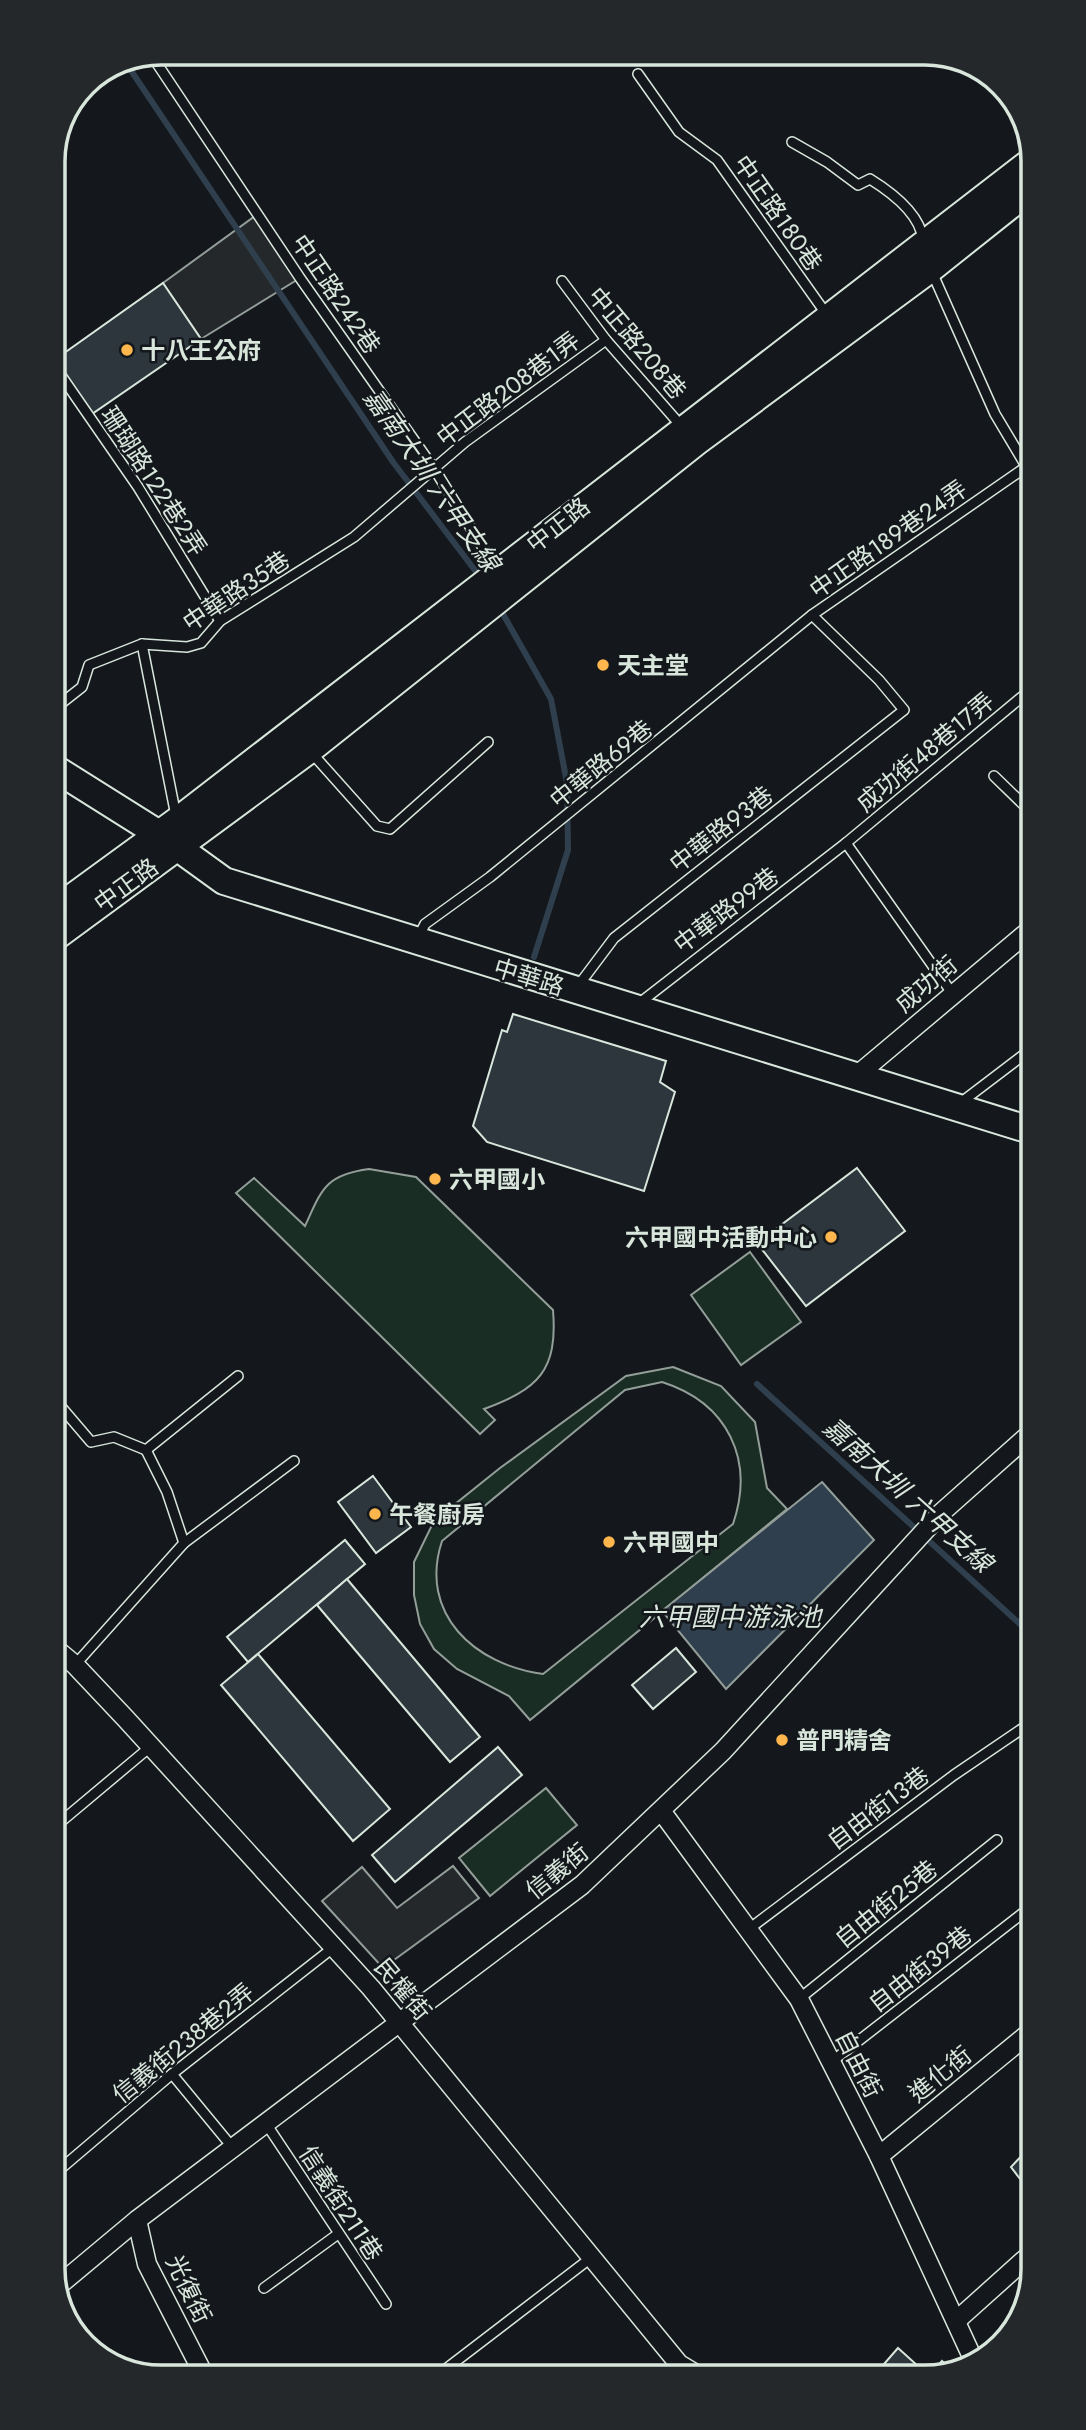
<svg xmlns="http://www.w3.org/2000/svg" width="1086" height="2430" font-family="Jost,'Noto Sans TC',sans-serif">
  <style>
    .green { fill: #1a2d24; stroke: #939e99; stroke-width: 2; fill-rule: evenodd }
    .parking { fill: #24282b; stroke: #939e99; stroke-width: 2 }
    .water { fill: #2f3f4d; stroke: #939e99; stroke-width: 2 }
    .lines { fill: none; stroke-linecap: round; stroke-linejoin: round }
    .stream { stroke: #2f3f4d; stroke-width: 6 }
    .building { fill: #2c363c; stroke: #d8e6dc; stroke-width: 2 }
    .lane-casing { stroke: #d8e6dc; stroke-width: 12 }
    .street-casing { stroke: #d8e6dc; stroke-width: 21 }
    .secondary-casing { stroke: #d8e6dc; stroke-width: 30 }
    .lane { stroke: #14181c; stroke-width: 9 }
    .street { stroke: #14181c; stroke-width: 18 }
    .secondary { stroke: #14181c; stroke-width: 26 }
    .poi-dot { fill: #ffb74d; stroke: #14181c; stroke-width: 2.5 }
    .labels { text-anchor: middle; dominant-baseline: central; stroke-width: 5; stroke-linejoin: round; paint-order: stroke }
    .street-label { font-size: 24px; fill: #d8e6dc; stroke: #14181c }
    .poi-label { font-size: 24px; font-weight: bold; fill: #d8e6dc; stroke: #14181c; text-anchor: start }
    .water-label { font-size: 26px; font-style: italic; fill: #d8e6dc; stroke: #14181c }
    .rim { fill: none; stroke: #d8e6dc; stroke-width: 3.5 }
  </style>
  <rect width="100%" height="100%" fill="#14181c"/>
  <!-- green -->
  <g class="green">
    <path d="M369,1169L416,1177L553,1310C558,1371 538,1389 484,1409L495,1420L480,1434L236,1193L254,1178L305,1226C322,1189 325,1175 369,1169Z"/>
    <path d="M750,1252L801,1322L741,1365L691,1295Z"/>
    <path d="M673,1367L721,1386L755,1422L767,1488L787,1509L530,1720L509,1696L457,1669L434,1649L420,1624L414,1595V1562L434,1521L500,1468L626,1376ZM662,1382C728,1403 755,1460 733,1524L543,1674C475,1665 418,1614 442,1541L625,1390Z"/>
    <path d="M546,1788L577,1825L490,1896L459,1858Z"/>
  </g>
  <!-- parking -->
  <g class="parking">
    <path d="M259,213L300,278L201,339L163,283Z"/>
    <path d="M453,1866L479,1898L383,1968L322,1901L362,1867L397,1908Z"/>
  </g>
  <!-- water -->
  <path class="water" d="M822,1482L874,1540L726,1689L662,1611Z"/>
  <g class="lines">
    <!-- stream -->
    <g class="stream">
      <path d="M128,66L393,462L480,577"/>
      <path d="M499,607L551,699L567,783L568,850L534,957"/>
      <path d="M757,1384L1032,1635"/>
    </g>
  </g>
  <!-- building -->
  <g class="building">
    <path d="M163,283L201,339L89,416L53,361Z"/>
    <path d="M513,1014L666,1061L660,1082L675,1092L644,1191L487,1142L473,1126L502,1030L507,1032Z"/>
    <path d="M857,1168L905,1231L806,1306L757,1243Z"/>
    <path d="M373,1476L411,1527L376,1553L338,1502Z"/>
    <path d="M345,1540L365,1564L248,1662L227,1637Z"/>
    <path d="M347,1579L480,1737L450,1762L317,1605Z"/>
    <path d="M676,1648L696,1672L653,1709L632,1685Z"/>
    <path d="M258,1654L390,1809L353,1841L221,1685Z"/>
    <path d="M498,1747L522,1775L395,1882L372,1855Z"/>
    <path d="M1026,2151L1033,2161V2196L1011,2167Z"/>
    <path d="M898,2348L918,2366L913,2372H877Z"/>
    <path d="M942,2361L951,2369L954,2372H932Z"/>
  </g>
  <g class="lines">
    <defs>
      <g id="lane">
        <path d="M152,56L300,278L435,470L498,572"/>
        <path d="M638,74L679,132L717,160L827,315"/>
        <path d="M792,142L827,162L858,185L870,179C891,192 920,213 923,240"/>
        <path d="M931,270L995,414L1029,471"/>
        <path d="M562,281L606,340L683,428"/>
        <path d="M53,364L138,487L220,621"/>
        <path d="M142,644L176,816"/>
        <path d="M54,709L82,687L89,665L142,644L187,647L201,643L220,621L354,537L465,442L606,340"/>
        <path d="M310,751L377,826L390,829L488,742"/>
        <path d="M994,776L1030,811"/>
        <path d="M846,843L952,993"/>
        <path d="M418,938L425,924L490,877L812,615L1026,467"/>
        <path d="M578,986L614,938L904,710L879,680L812,615"/>
        <path d="M637,1005L846,843L1029,691"/>
        <path d="M959,1104L1030,1050"/>
        <path d="M55,1204L57,1202"/>
        <path d="M56,1401L91,1442L114,1437L146,1450"/>
        <path d="M146,1450L238,1376"/>
        <path d="M146,1450L167,1492L184,1543"/>
        <path d="M75,1665L184,1543L294,1461"/>
        <path d="M57,1825L150,1747"/>
        <path d="M749,1929L954,1775L1032,1722"/>
        <path d="M799,1999L997,1840"/>
        <path d="M830,2063L1032,1906"/>
        <path d="M172,2074L233,2148"/>
        <path d="M265,2122L386,2304"/>
        <path d="M58,2171L172,2074L334,1947"/>
        <path d="M264,2288L338,2234"/>
        <path d="M438,2375L592,2257"/>
      </g>
      <g id="street">
        <path d="M855,1077L1030,930"/>
        <path d="M57,1650L75,1665L126,1719L371,1988L679,2364L694,2373"/>
        <path d="M662,1812L799,1999L879,2156L974,2361"/>
        <path d="M879,2156L1033,2030"/>
        <path d="M137,2220L147,2264L205,2377"/>
        <path d="M58,2286L137,2220L582,1885L723,1751L941,1513L1031,1433"/>
        <path d="M956,2321L1033,2252"/>
      </g>
      <g id="secondary">
        <path d="M54,768L159,834L224,881L1030,1130"/>
        <path d="M55,910L177,821L1028,164"/>
        <path d="M55,937L309,750L696,442L930,269L1028,191"/>
      </g>
    </defs>
    <!-- lane casing -->
    <use href="#lane" class="lane-casing"/>
    <!-- street casing -->
    <use href="#street" class="street-casing"/>
    <!-- secondary casing -->
    <use href="#secondary" class="secondary-casing"/>
    <!-- lane -->
    <use href="#lane" class="lane"/>
    <!-- street -->
    <use href="#street" class="street"/>
    <!-- secondary -->
    <use href="#secondary" class="secondary"/>
  </g>
  <!-- markers -->
  <g class="poi-dot">
    <circle cx="127" cy="350" r="7"/>
    <circle cx="603" cy="665" r="7"/>
    <circle cx="435" cy="1179" r="7"/>
    <circle cx="831" cy="1237" r="7"/>
    <circle cx="375" cy="1514" r="7"/>
    <circle cx="609" cy="1542" r="7"/>
    <circle cx="782" cy="1740" r="7"/>
  </g>
  <g class="labels">
    <!-- street labels -->
    <g class="street-label">
      <text transform="translate(778 213) rotate(55)">中正路180巷</text>
      <text transform="translate(336 294) rotate(56)">中正路242巷</text>
      <text transform="translate(637 343) rotate(50)">中正路208巷</text>
      <text transform="translate(508 389) rotate(-37)">中正路208巷1弄</text>
      <text transform="translate(154 481) rotate(57)">珊瑚路122巷2弄</text>
      <text transform="translate(558 525) rotate(-38)">中正路</text>
      <text transform="translate(888 539) rotate(-35)">中正路189巷24弄</text>
      <text transform="translate(236 591) rotate(-34)">中華路35巷</text>
      <text transform="translate(925 752) rotate(-40)">成功街48巷17弄</text>
      <text transform="translate(601 764) rotate(-39)">中華路69巷</text>
      <text transform="translate(721 829) rotate(-38)">中華路93巷</text>
      <text transform="translate(126 885) rotate(-36)">中正路</text>
      <text transform="translate(726 910) rotate(-37)">中華路99巷</text>
      <text transform="translate(529 977) rotate(17)">中華路</text>
      <text transform="translate(926 984) rotate(-40)">成功街</text>
      <text transform="translate(878 1808) rotate(-37)">自由街13巷</text>
      <text transform="translate(557 1871) rotate(-39)">信義街</text>
      <text transform="translate(886 1904) rotate(-39)">自由街25巷</text>
      <text transform="translate(920 1969) rotate(-38)">自由街39巷</text>
      <text transform="translate(403 1989) rotate(50)">民權街</text>
      <text transform="translate(183 2043) rotate(-39)">信義街238巷2弄</text>
      <text transform="translate(859 2064) rotate(63)">自由街</text>
      <text transform="translate(940 2074) rotate(-39)">進化街</text>
      <text transform="translate(341 2203) rotate(57)">信義街211巷</text>
      <text transform="translate(189 2289) rotate(64)">光復街</text>
    </g>
    <!-- poi labels -->
    <g class="poi-label">
      <text x="141" y="350">十八王公府</text>
      <text x="617" y="665">天主堂</text>
      <text x="449" y="1179">六甲國小</text>
      <text x="817" y="1237" text-anchor="end">六甲國中活動中心</text>
      <text x="389" y="1514">午餐廚房</text>
      <text x="623" y="1542">六甲國中</text>
      <text x="796" y="1740">普門精舍</text>
    </g>
    <!-- water labels -->
    <g class="water-label">
      <text transform="translate(432 480) rotate(55)">嘉南大圳 六甲支線</text>
      <text transform="translate(908 1495) rotate(42)">嘉南大圳 六甲支線</text>
      <text x="730" y="1617">六甲國中游泳池</text>
    </g>
  </g>
  <!-- crop -->
  <path d="M0 0H1086V2430H0ZM161 65H925A96 96 0 0 1 1021 161V2269A96 96 0 0 1 925 2365H161A96 96 0 0 1 65 2269V161A96 96 0 0 1 161 65Z" fill="#24282b" fill-rule="evenodd"/>
  <path class="rim" d="M161 65H925A96 96 0 0 1 1021 161V2269A96 96 0 0 1 925 2365H161A96 96 0 0 1 65 2269V161A96 96 0 0 1 161 65Z"/>
</svg>
